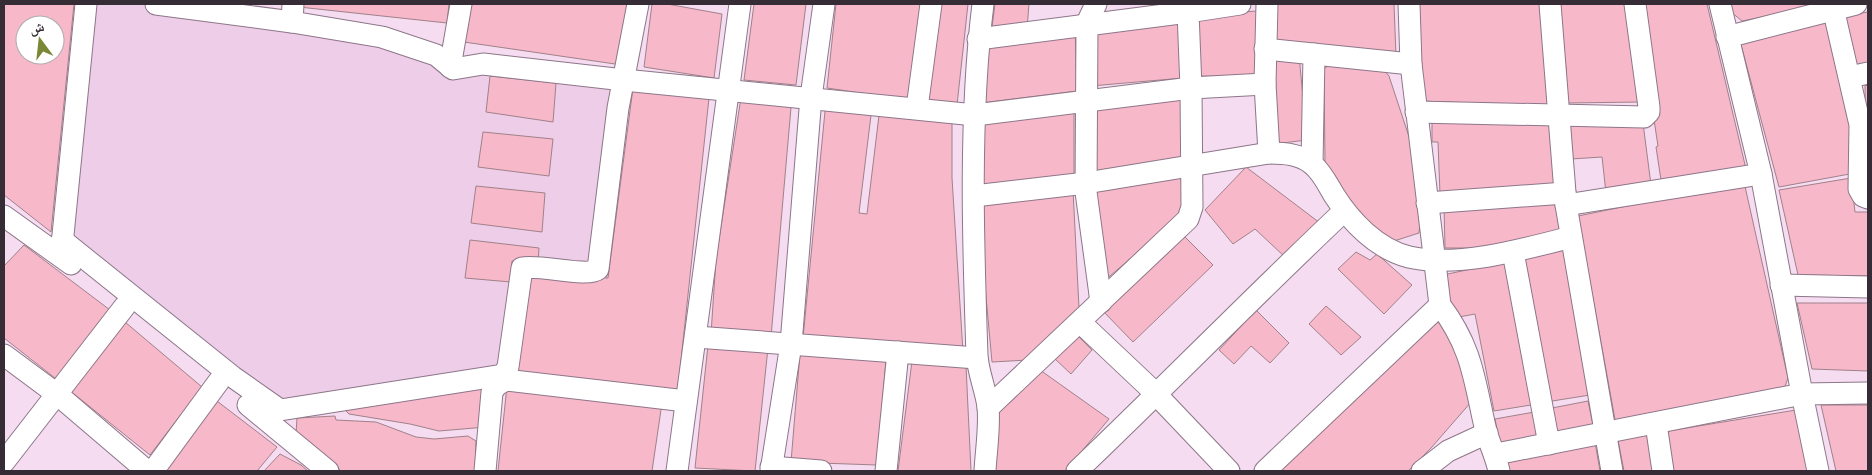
<svg xmlns="http://www.w3.org/2000/svg" width="1872" height="475" font-family="'Alegreya Sans','Noto Naskh Arabic',sans-serif">
  <style>
    .built { fill: #edcde8 }
    .building { fill: #f7b9ca; stroke: #a08189; fill-rule: evenodd }
    .lines { fill: none; stroke-linecap: round; stroke-linejoin: round }
    .minor-casing { stroke: #8d7689; stroke-width: 23 }
    .minor { stroke: #fff; stroke-width: 21 }
  </style>
  <rect width="100%" height="100%" fill="#f5dcf1"/>
  <!-- built -->
  <path class="built" d="M90,4H155L440,57L630,81L608,278L515,377L278,414L65,240Z"/>
  <!-- building -->
  <g class="building">
    <path d="M4,4H74L51,232L4,195ZM25,25H55V55H25Z"/>
    <path d="M299,4H449L447,23L299,7Z"/>
    <path d="M469,4H630L622,65L464,42Z"/>
    <path d="M652,4H667L722,14L714,78L644,67Z"/>
    <path d="M754,4H806L796,85L744,80Z"/>
    <path d="M836,4H921L914,101L827,88Z"/>
    <path d="M935,4H968L957,105L921,98Z"/>
    <path d="M995,4H1029L1027,29L992,27Z"/>
    <path d="M1271,4H1394L1396,56L1271,47Z"/>
    <path d="M1414,4H1542L1550,106L1420,101Z"/>
    <path d="M1558,4H1630L1642,102L1566,103V69Z"/>
    <path d="M1640,4H1707L1746,169L1661,180L1656,147L1658,146L1649,87Z"/>
    <path d="M1729,4H1828L1742,21L1731,12Z"/>
    <path d="M1257,11L1255,77L1198,76L1199,15Z"/>
    <path d="M1868,12V66L1853,68L1843,16Z"/>
    <path d="M1180,17L1183,78L1091,86V24Z"/>
    <path d="M1831,21L1855,126V173L1779,187L1739,37Z"/>
    <path d="M1075,28L1077,91L981,103L984,39Z"/>
    <path d="M1299,55L1307,140L1274,144L1269,56Z"/>
    <path d="M1329,65L1384,70L1389,76L1414,152L1422,202L1419,233L1394,241L1371,227L1346,200L1325,164L1324,69Z"/>
    <path d="M490,76L556,83L553,122L486,112Z"/>
    <path d="M1865,85L1868,86V192H1866Z"/>
    <path d="M633,88L709,98L677,398L515,377L531,270L608,278Z"/>
    <path d="M742,91L792,96L771,337L711,334L716,259Z"/>
    <path d="M1187,93L1186,167L1091,178V104Z"/>
    <path d="M826,101L872,107L859,213L867,214L880,107L952,114V178L963,352L803,338Z"/>
    <path d="M1074,106V177L977,186L980,117Z"/>
    <path d="M1432,122L1549,123L1559,188L1440,194L1438,142H1432Z"/>
    <path d="M1569,122L1643,123L1651,185L1606,193L1602,157L1571,159Z"/>
    <path d="M483,132L553,139L549,176L478,167Z"/>
    <path d="M1246,167L1320,223L1285,257L1255,229L1233,244L1205,210Z"/>
    <path d="M1181,174L1183,214L1104,281L1093,189Z"/>
    <path d="M1851,178L1855,212H1868V276L1798,275L1779,190Z"/>
    <path d="M1744,182L1788,378L1784,389L1616,425L1578,216Z"/>
    <path d="M476,186L545,193L542,232L471,223Z"/>
    <path d="M1073,190L1079,308L1028,360L992,362L977,200Z"/>
    <path d="M1556,198L1567,237L1487,248H1445L1444,206Z"/>
    <path d="M1181,233L1213,265L1133,342L1101,309Z"/>
    <path d="M470,240L539,248L538,263L512,261L511,282L465,278Z"/>
    <path d="M24,245L110,310L60,382L4,338V266Z"/>
    <path d="M1568,248L1590,395L1546,402L1521,257Z"/>
    <path d="M1356,252L1370,260L1377,254L1412,285L1384,314L1338,269Z"/>
    <path d="M1509,261L1537,404L1494,411L1475,314L1459,317L1445,297L1443,275Z"/>
    <path d="M1797,303H1868V371L1812,369Z"/>
    <path d="M1326,306L1361,337L1341,355L1309,324Z"/>
    <path d="M1256,310L1289,343L1270,363L1251,346L1234,364L1219,350Z"/>
    <path d="M1439,314L1459,355L1472,401L1431,448L1408,471H1280Z"/>
    <path d="M125,322L202,387L150,455L69,390Z"/>
    <path d="M1077,335L1092,350L1071,374L1054,358Z"/>
    <path d="M708,345L768,348L755,471L695,468Z"/>
    <path d="M800,353L886,360L877,465L791,462Z"/>
    <path d="M912,361L966,366L971,471H898Z"/>
    <path d="M1040,370L1109,419L1065,471H991L996,416Z"/>
    <path d="M483,383L486,427L439,431L410,424L349,414L343,408Z"/>
    <path d="M507,386L662,403L652,471H498Z"/>
    <path d="M213,398L277,447L257,471H163Z"/>
    <path d="M1588,401L1594,430L1550,440L1547,409Z"/>
    <path d="M1821,405H1868V471H1836Z"/>
    <path d="M1796,410L1809,471H1669L1662,432Z"/>
    <path d="M1540,411L1548,442L1501,450L1495,419Z"/>
    <path d="M335,416L336,420L376,422L416,437L434,439L468,436L476,441L475,471H341L296,434L297,418Z"/>
    <path d="M1648,434L1658,471H1624L1618,440Z"/>
    <path d="M1595,442L1600,471H1506L1504,462Z"/>
    <path d="M280,454L301,465L308,471H264Z"/>
  </g>
  <g class="lines">
    <defs>
      <g id="minor">
        <path d="M156,4L292,22L382,37L436,55L453,69L483,64L624,80L975,115L1191,88L1188,12L1240,4"/>
        <path d="M983,4C969,117 973,241 977,355C978,373 986,390 988,407C990,427 986,451 985,471"/>
        <path d="M1096,4L1087,23L1086,192L1101,302"/>
        <path d="M1267,4L1265,84L1269,153"/>
        <path d="M1409,4L1411,64L1440,305C1473,349 1474,380 1486,431C1490,445 1496,457 1499,471"/>
        <path d="M1550,4L1566,205L1612,471"/>
        <path d="M1720,4L1761,174L1802,394L1818,471"/>
        <path d="M1833,8L1860,125L1859,189L1863,196L1868,198"/>
        <path d="M292,22L293,4"/>
        <path d="M1727,37L1856,4"/>
        <path d="M978,39L1188,12"/>
        <path d="M1265,49L1411,64"/>
        <path d="M450,67L461,4"/>
        <path d="M1850,77L1868,73"/>
        <path d="M917,108L931,4"/>
        <path d="M1416,112L1644,117L1649,112V107L1635,4"/>
        <path d="M1312,164L1314,54"/>
        <path d="M974,196L1086,183L1269,153C1284,153 1300,154 1312,164C1322,172 1328,185 1334,195C1351,222 1377,249 1409,257C1457,268 1525,249 1571,237"/>
        <path d="M1427,203L1565,193"/>
        <path d="M1566,205L1761,174"/>
        <path d="M4,216L71,264"/>
        <path d="M62,240L233,377L280,410L503,375L508,367L522,268C540,264 587,278 598,269L618,108L638,4"/>
        <path d="M1513,252L1549,444"/>
        <path d="M61,255L86,4"/>
        <path d="M1781,285L1868,287"/>
        <path d="M1080,322L1152,390L1229,471"/>
        <path d="M696,337L977,358"/>
        <path d="M4,355L58,395L147,471"/>
        <path d="M248,405L328,471"/>
        <path d="M988,408L1188,219L1192,207L1191,88L1265,84"/>
        <path d="M1656,424L1663,471"/>
        <path d="M1496,454L1802,394L1868,393"/>
        <path d="M4,462L125,306"/>
        <path d="M771,467L821,471"/>
        <path d="M153,471L219,381"/>
        <path d="M485,471L492,392L497,385L506,380L686,401"/>
        <path d="M677,471L740,4"/>
        <path d="M771,471L791,344L811,97L824,4"/>
        <path d="M886,471L898,352"/>
        <path d="M1077,471C1167,385 1254,296 1344,211"/>
        <path d="M1265,471L1440,305"/>
        <path d="M1422,471L1448,451L1487,433"/>
      </g>
    </defs>
    <!-- minor casing -->
    <use href="#minor" class="minor-casing"/>
    <!-- minor -->
    <use href="#minor" class="minor"/>
  </g>
  <!-- border -->
  <rect width="1872" height="475" fill="none" stroke="#362c35" stroke-width="10"/>
  <!-- north arrow -->
  <g transform="translate(40 40) rotate(345)"><circle r="24" fill="#ffffff" stroke="#afabae"/>
  <path d="M0-4L9 19L0 12L-9 19Z" fill="#7a8836"/>
  <text y="-8" font-size="14" font-weight="bold" text-anchor="middle" fill="#362c35">ش</text>
  </g>
</svg>
